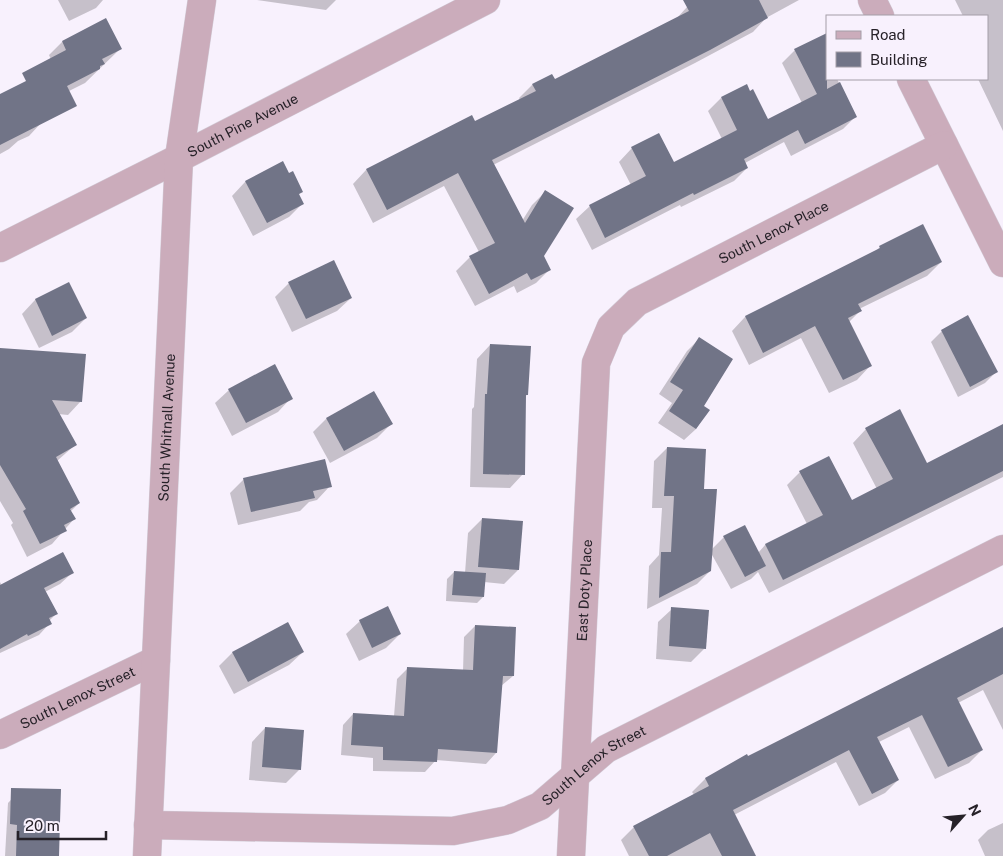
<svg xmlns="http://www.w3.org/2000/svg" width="1003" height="856" font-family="'Public Sans',sans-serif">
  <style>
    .shadow { fill: #0003 }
    .building { fill: #717487 }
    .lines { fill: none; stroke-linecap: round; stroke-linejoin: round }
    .minor-casing { stroke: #d2ccd7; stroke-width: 29 }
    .minor { stroke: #cbacbb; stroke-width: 28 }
    .labels { text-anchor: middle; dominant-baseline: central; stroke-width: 4; stroke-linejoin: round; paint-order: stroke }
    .street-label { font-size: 14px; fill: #262128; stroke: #f8f1fd }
  </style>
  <rect width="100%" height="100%" fill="#f8f1fd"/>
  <!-- shadow -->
  <g class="shadow">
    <path d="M58,0H103L96,8L69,21Z"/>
    <path d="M257,0H336L326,10Z"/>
    <path d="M701,0H799L766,18L753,32L695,63L493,165L522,221L532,205L546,191L542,256L549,270L536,283L517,293L514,286L475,306L456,271L470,257L479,252L444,186L373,223L353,184L366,170L472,117L475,122L520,100L519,98L532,85L554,81L676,19L687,7Z"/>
    <path d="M955,0H1003V131L978,79H987V16H963Z"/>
    <path d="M62,42L120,49L85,83L57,97L52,62L49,55Z"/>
    <path d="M795,50L827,79H837L856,116L843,129L791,156L784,142L745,163L747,168L734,181L681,207L680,205L592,250L576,219L590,206L631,185L619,162L632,148L659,134L674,164L722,139L708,111L721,98L768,120L802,103L782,63Z"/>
    <path d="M0,96L42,122L29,136L18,141L9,149L0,154Z"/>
    <path d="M282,163L288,174L302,191L298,195L303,203L289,217L253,236L232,196L245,182Z"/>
    <path d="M880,247L941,262L927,276L859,309L860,311L849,322L870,366L857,380L829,393L801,338L749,365L732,331L745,317L875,252Z"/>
    <path d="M289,283L351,298L337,311L292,332L275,297Z"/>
    <path d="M69,284L86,318L72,332L39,348L22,314L35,300Z"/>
    <path d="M942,331L996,372L985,383L958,397L931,342Z"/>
    <path d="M699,339L702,406L708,410L696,429L684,440L658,423L672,403L659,394L687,351Z"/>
    <path d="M490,345L527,395L525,396L523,474L510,488L470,487L472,409L474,407L477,359Z"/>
    <path d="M0,350L81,401L68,415L58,414L75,445L57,461L79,503L70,512L74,519L52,544L27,557L11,525L13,523L0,501Z"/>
    <path d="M229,390L291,398L278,412L232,436L215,403Z"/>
    <path d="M326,419L391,424L377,438L330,463L313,432Z"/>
    <path d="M1003,425V477L769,593L758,572L751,579L731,589L711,553L710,571L697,584L647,609L649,566L659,555L662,508H652L654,461L667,448L703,490L712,549L724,537L758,553L765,545L807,524L787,485L800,472L852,502L877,489L853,443L866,429L927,464Z"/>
    <path d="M244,479L330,486L317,500L309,502L300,511L238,525L230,493Z"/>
    <path d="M482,519L521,522L518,570L504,584L484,582L483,597L477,603L446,601L447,579L454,572L465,573L468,533Z"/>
    <path d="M72,573L60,584L45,592L57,613L49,621L50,623L39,635L0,653V582L2,586Z"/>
    <path d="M672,609L705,648L691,662L656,659L658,622Z"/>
    <path d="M360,621L400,634L386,648L359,661L346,634Z"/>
    <path d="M287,624L303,652L289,665L234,694L219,666L232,653Z"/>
    <path d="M475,626L513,676L501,686L496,753L486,764L436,760L425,772L373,771V758L341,755L343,725L353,714L394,716L397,679L408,668L463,671L464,637Z"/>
    <path d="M1003,628V730L983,690L958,703L982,750L969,763L935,779L909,727L879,742L898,780L885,793L859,806L836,762L734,815L755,856H629L621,840L634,827L695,796L692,792L705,779Z"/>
    <path d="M265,728L300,769L286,783L249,780L252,742Z"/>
    <path d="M21,789L58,856H5L8,803Z"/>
    <path d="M1003,823V856H985L978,840L988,830Z"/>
  </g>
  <!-- building -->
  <g class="building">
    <path d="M683,0H759L768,18L710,50L492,160L525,223L545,190L574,208L544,256L551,270L531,280L527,273L489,294L469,256L495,243L458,173L387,210L366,169L472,115L475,121L536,91L532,84L552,74L555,79L689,11Z"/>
    <path d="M106,18L122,49L102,59L105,64L100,66V69L67,86L77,106L0,145V94L26,81L22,73L66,50L62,41Z"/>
    <path d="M827,33V89L840,82L857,117L805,144L798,130L744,159L748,168L694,195L693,193L605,238L589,205L646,176L631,147L659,133L674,162L737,130L721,97L747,84L750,91L753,89L768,119L817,94L794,49Z"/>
    <path d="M283,161L289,173L293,171L303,192L299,194L304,204L267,223L245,181Z"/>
    <path d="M923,224L942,262L858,304L862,311L848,318L872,366L843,380L815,326L763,353L745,316L880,248L879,246Z"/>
    <path d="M334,260L352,298L306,319L288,282Z"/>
    <path d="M69,282L87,318L52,336L35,299Z"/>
    <path d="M968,315L998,372L970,387L941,330Z"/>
    <path d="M699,337L733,359L704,406L710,410L696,429L669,411L683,390L670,382Z"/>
    <path d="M490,344L531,346L528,395H526L525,475L483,474L485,394H487Z"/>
    <path d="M0,348L86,354L82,402L52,400L77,445L56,457L80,503L70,509L76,519L64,525L67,531L40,544L23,511L26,509L0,465Z"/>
    <path d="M275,364L293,399L246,423L228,389Z"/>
    <path d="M374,391L393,424L344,451L326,418Z"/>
    <path d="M900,409L927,463L1003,424V471L783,580L765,544L823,515L799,471L829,456L852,500L893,479L865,428Z"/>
    <path d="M667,447L706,449L704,489H717L711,571L659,598L661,552H671L674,496H664Z"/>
    <path d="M325,459L332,487L313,491L315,498L251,512L243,478Z"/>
    <path d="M482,518L523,521L519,570L478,567Z"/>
    <path d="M745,525L766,566L745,577L723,536Z"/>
    <path d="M63,552L74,573L44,588L58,614L49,618L52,624L28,636L27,634L0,649V585Z"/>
    <path d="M454,571L486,573L484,597L452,595Z"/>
    <path d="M388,606L401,634L372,648L359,620Z"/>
    <path d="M671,607L709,610L706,649L669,646Z"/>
    <path d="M288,622L304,652L248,682L232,652Z"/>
    <path d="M475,625L516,627L514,676H503L497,753L438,749L437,762L383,760V747L351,745L353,713L404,716L407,667L473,670Z"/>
    <path d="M1003,627V674L957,698L983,750L948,767L922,715L877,737L899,780L872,794L849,750L733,810L756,856H722L710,833L667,856H649L633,826L709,786L705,778L747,754L748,756Z"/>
    <path d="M265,727L304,730L301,770L262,767Z"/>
    <path d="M11,788L61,789L59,856H16L17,825L10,824Z"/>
  </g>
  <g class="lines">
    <defs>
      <g id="minor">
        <path d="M872,0L880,16"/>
        <path d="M911,79L1003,263"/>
        <path id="s1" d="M0,248L179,158L486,0"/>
        <path id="s2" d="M0,735L156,660"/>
        <path id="s3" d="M148,825L453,831L508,820L540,806L606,749L1003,549"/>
        <path id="s4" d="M147,856L179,158L202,0"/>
        <path id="s5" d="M571,856L596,363L611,327L637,302L944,145"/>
      </g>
    </defs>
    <!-- minor casing -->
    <use href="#minor" class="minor-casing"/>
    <!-- minor -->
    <use href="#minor" class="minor"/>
  </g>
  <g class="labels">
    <!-- street labels -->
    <g class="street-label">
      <text stroke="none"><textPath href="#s1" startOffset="272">South Pine Avenue</textPath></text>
      <text stroke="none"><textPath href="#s5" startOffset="722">South Lenox Place</textPath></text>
      <text stroke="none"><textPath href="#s4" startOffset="429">South Whitnall Avenue</textPath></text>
      <text stroke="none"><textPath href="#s5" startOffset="266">East Doty Place</textPath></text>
      <text stroke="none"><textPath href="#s2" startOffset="86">South Lenox Street</textPath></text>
      <text stroke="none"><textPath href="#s3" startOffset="464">South Lenox Street</textPath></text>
    </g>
  </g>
  <!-- legend -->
  <rect x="826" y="15" width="162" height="65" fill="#f8f1fd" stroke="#a49ea8"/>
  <rect x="836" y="31" width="25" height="8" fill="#cbacbb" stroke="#a49ea8"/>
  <text x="870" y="40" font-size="15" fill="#262128">Road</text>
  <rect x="836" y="52" width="25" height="15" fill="#717487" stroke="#a49ea8"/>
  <text x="870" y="65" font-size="15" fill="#262128">Building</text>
  <!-- north arrow -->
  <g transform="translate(963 816) rotate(63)" stroke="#f8f1fd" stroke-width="4" paint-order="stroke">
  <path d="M0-4L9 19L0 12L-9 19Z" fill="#262128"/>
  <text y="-8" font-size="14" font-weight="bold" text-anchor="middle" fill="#262128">N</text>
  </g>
  <!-- scale -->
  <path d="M18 831v8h88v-8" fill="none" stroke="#262128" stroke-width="2.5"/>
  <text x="25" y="831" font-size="15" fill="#262128" stroke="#f8f1fd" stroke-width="4" paint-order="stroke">20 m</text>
</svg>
